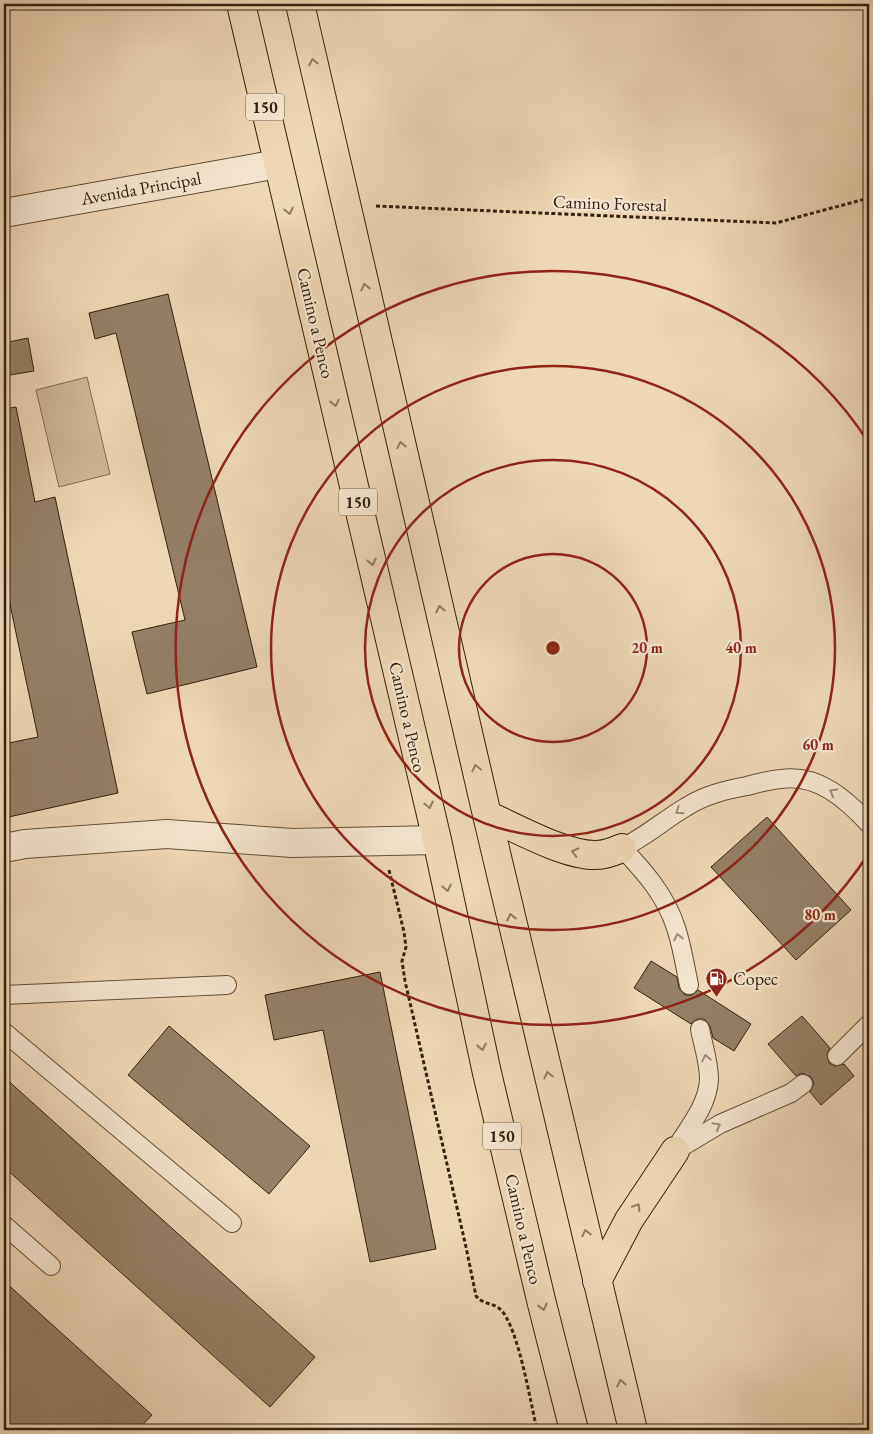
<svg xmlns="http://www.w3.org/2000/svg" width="873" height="1434" font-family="'EB Garamond',serif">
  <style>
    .green { fill: #ceb89a; stroke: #806d56 }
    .building { fill: #948067; stroke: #322211 }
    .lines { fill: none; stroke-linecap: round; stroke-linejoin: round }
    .service-casing { stroke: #614f3a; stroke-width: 20 }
    .minor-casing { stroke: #614f3a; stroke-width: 30 }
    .trunk-casing { stroke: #322211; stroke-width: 30 }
    .path { stroke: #322211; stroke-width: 3; stroke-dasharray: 4 2.5; stroke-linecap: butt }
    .service { stroke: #f4e5d0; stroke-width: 18 }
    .minor { stroke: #f4e5d0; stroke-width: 28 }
    .trunk { stroke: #eed7b6; stroke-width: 28 }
    .oneway { stroke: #907c64 }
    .oneway2 { stroke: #9d8d7a }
    .ring { fill: none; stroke: #8f2418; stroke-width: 2.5 }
    .labels { text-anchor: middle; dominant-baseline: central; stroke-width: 4.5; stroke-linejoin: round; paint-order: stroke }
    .shield { fill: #f4e5d0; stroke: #6c5c4a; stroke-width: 1 }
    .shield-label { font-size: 16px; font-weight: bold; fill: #322211 }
    .street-label { font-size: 18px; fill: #322211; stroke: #f4e5d0 }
    .poi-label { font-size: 18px; fill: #322211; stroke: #f4e5d0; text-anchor: start }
    .centre { fill: #8f2418; stroke: #f4e5d0; stroke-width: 2.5 }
    .ring-label { font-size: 15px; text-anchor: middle; font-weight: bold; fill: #8f2418; stroke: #f4e5d0; stroke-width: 4.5; stroke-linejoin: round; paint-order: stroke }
  </style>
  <rect width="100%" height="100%" fill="#eed7b6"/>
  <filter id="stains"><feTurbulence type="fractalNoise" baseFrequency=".004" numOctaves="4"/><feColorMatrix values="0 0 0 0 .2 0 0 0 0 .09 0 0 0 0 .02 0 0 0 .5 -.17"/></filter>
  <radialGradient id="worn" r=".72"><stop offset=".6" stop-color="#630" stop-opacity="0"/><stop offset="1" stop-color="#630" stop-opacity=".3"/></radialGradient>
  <!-- green -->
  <path class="green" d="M87,377L110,474L59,487L36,390Z"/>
  <!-- building -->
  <g class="building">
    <path d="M168,294L257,667L147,694L132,632L185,620L116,333L95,339L89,313Z"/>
    <path d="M28,338L34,371L4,376V343Z"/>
    <path d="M16,407L35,502L55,497L118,793L4,818V744L38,737L4,576V409Z"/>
    <path d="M767,817L851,910L796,960L711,867Z"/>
    <path d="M651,961L677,977L679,988L685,995H692L698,990L751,1024L734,1051L713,1038L710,1026L704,1019H697L691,1024L634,988Z"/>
    <path d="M380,972L436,1249L370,1262L323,1030L274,1040L265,995Z"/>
    <path d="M802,1016L830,1048L827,1054L829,1063L835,1066L844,1064L854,1076L821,1105L810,1092L814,1083L811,1077L802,1073L796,1076L768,1044Z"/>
    <path d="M169,1026L310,1146L269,1194L128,1075Z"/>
    <path d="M4,1077L315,1357L270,1407L4,1167Z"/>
    <path d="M4,1281L152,1415L138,1430H4Z"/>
  </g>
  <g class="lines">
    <defs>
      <g id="service">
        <path d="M689,985C685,966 682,946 676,928C666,896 645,872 622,848C645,837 664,820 686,807C705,795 725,790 747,786C758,783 770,780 781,779C818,774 846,799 869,824"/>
        <path d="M4,995L227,985"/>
        <path d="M4,1032L232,1223"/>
        <path d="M837,1056L869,1024"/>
        <path d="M676,1148C689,1127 708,1105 709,1079C709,1062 703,1045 700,1029"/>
        <path d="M675,1151L720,1124L791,1093L803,1084"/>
        <path d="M4,1225L51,1266"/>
      </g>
      <g id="minor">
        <path d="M4,213L278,164"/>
        <path d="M4,848L25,844L167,834L292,843L437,840"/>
      </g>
      <g id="trunk">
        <path d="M241,4L437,840L487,1073L542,1304L574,1430"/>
        <path d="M300,4L487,815L633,1430"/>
        <path d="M487,815C516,828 566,856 596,855C605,855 613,852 622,848"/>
        <path d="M597,1281L629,1220L675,1151"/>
      </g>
    </defs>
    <!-- service casing -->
    <use href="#service" class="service-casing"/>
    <!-- minor casing -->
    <use href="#minor" class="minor-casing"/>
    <!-- trunk casing -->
    <use href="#trunk" class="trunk-casing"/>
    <!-- path -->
    <g class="path">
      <path d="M376,206L776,223L869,198"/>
      <path d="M389,870L404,932L406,947L402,961L405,981L466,1247L476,1296C482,1304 493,1303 500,1309C518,1325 531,1405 537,1430"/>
    </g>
    <!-- service -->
    <use href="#service" class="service"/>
    <!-- minor -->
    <use href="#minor" class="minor"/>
    <!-- trunk -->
    <use href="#trunk" class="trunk"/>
  </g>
  <!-- one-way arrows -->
  <defs><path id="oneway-chevron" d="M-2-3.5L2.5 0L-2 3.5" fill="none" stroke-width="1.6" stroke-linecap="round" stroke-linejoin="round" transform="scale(1.25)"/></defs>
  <g class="oneway">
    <use href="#oneway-chevron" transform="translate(313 62) rotate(-103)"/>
    <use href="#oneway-chevron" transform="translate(289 211) rotate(77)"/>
    <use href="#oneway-chevron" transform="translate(365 287) rotate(-103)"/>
    <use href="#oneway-chevron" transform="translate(335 403) rotate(77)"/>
    <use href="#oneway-chevron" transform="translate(401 445) rotate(-103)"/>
    <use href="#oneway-chevron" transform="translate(372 562) rotate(77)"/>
    <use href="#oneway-chevron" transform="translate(440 609) rotate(-103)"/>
    <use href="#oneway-chevron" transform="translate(476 768) rotate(-103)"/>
    <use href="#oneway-chevron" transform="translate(429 805) rotate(77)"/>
    <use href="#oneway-chevron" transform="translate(575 852) rotate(-166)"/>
    <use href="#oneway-chevron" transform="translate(447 888) rotate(78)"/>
    <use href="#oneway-chevron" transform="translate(511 917) rotate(-103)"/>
    <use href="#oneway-chevron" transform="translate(482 1047) rotate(78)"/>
    <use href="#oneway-chevron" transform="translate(548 1075) rotate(-103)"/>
    <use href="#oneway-chevron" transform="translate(637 1207) rotate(-58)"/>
    <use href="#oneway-chevron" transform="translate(586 1233) rotate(-103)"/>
    <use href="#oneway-chevron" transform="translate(543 1307) rotate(76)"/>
    <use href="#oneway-chevron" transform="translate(621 1383) rotate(-103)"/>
  </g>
  <g class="oneway2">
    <use href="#oneway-chevron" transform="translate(833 792) rotate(-150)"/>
    <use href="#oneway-chevron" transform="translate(679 811) rotate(146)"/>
    <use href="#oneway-chevron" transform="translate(678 937) rotate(-103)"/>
    <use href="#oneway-chevron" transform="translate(706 1058) rotate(-102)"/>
    <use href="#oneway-chevron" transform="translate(717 1126) rotate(-28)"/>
  </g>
  <!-- distance rings -->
  <g class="ring">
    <circle cx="553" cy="648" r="94"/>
    <circle cx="553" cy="648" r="188"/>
    <circle cx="553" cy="648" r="282"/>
    <path d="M869 853A377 377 0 1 1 869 443"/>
  </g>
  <!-- icons -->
  <defs>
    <symbol id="fuel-pin" viewBox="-11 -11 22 30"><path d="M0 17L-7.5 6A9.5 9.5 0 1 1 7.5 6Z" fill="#8f2418" stroke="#f4e5d0"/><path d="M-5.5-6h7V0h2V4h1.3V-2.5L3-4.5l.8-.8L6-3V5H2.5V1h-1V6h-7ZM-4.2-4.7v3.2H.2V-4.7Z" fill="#fff"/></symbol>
  </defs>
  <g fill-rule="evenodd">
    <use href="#fuel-pin" x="704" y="966" width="25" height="34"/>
  </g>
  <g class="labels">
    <!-- shield labels -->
    <g class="shield">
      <rect x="246" y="93.5" width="38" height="27" rx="4"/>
      <rect x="339" y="488.5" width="38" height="27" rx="4"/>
      <rect x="483" y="1122.5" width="38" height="27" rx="4"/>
    </g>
    <g class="shield-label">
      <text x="265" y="107">150</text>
      <text x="358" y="502">150</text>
      <text x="502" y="1136">150</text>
    </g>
    <!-- street labels -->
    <g class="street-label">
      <text transform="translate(141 188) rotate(-10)">Avenida Principal</text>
      <text transform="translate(610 203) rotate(2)">Camino Forestal</text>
      <text transform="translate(316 323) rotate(77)">Camino a Penco</text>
      <text transform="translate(408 717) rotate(77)">Camino a Penco</text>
      <text transform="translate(524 1229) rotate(77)">Camino a Penco</text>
    </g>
    <!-- poi labels -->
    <g class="poi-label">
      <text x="733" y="978">Copec</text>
    </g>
  </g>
  <circle cx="553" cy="648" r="8" class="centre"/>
  <g class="ring-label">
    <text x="647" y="653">20 m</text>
    <text x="741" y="653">40 m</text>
    <text x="818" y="750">60 m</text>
    <text x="820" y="920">80 m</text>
  </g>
  <!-- margin -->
  <rect width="873" height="1434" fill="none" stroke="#eed7b6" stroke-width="20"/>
  <rect x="5" y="5" width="863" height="1424" fill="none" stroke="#322211" stroke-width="2.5"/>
  <rect x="10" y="10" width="853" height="1414" fill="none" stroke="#322211"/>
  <rect width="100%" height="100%" filter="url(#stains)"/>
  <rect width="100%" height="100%" fill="url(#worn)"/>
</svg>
